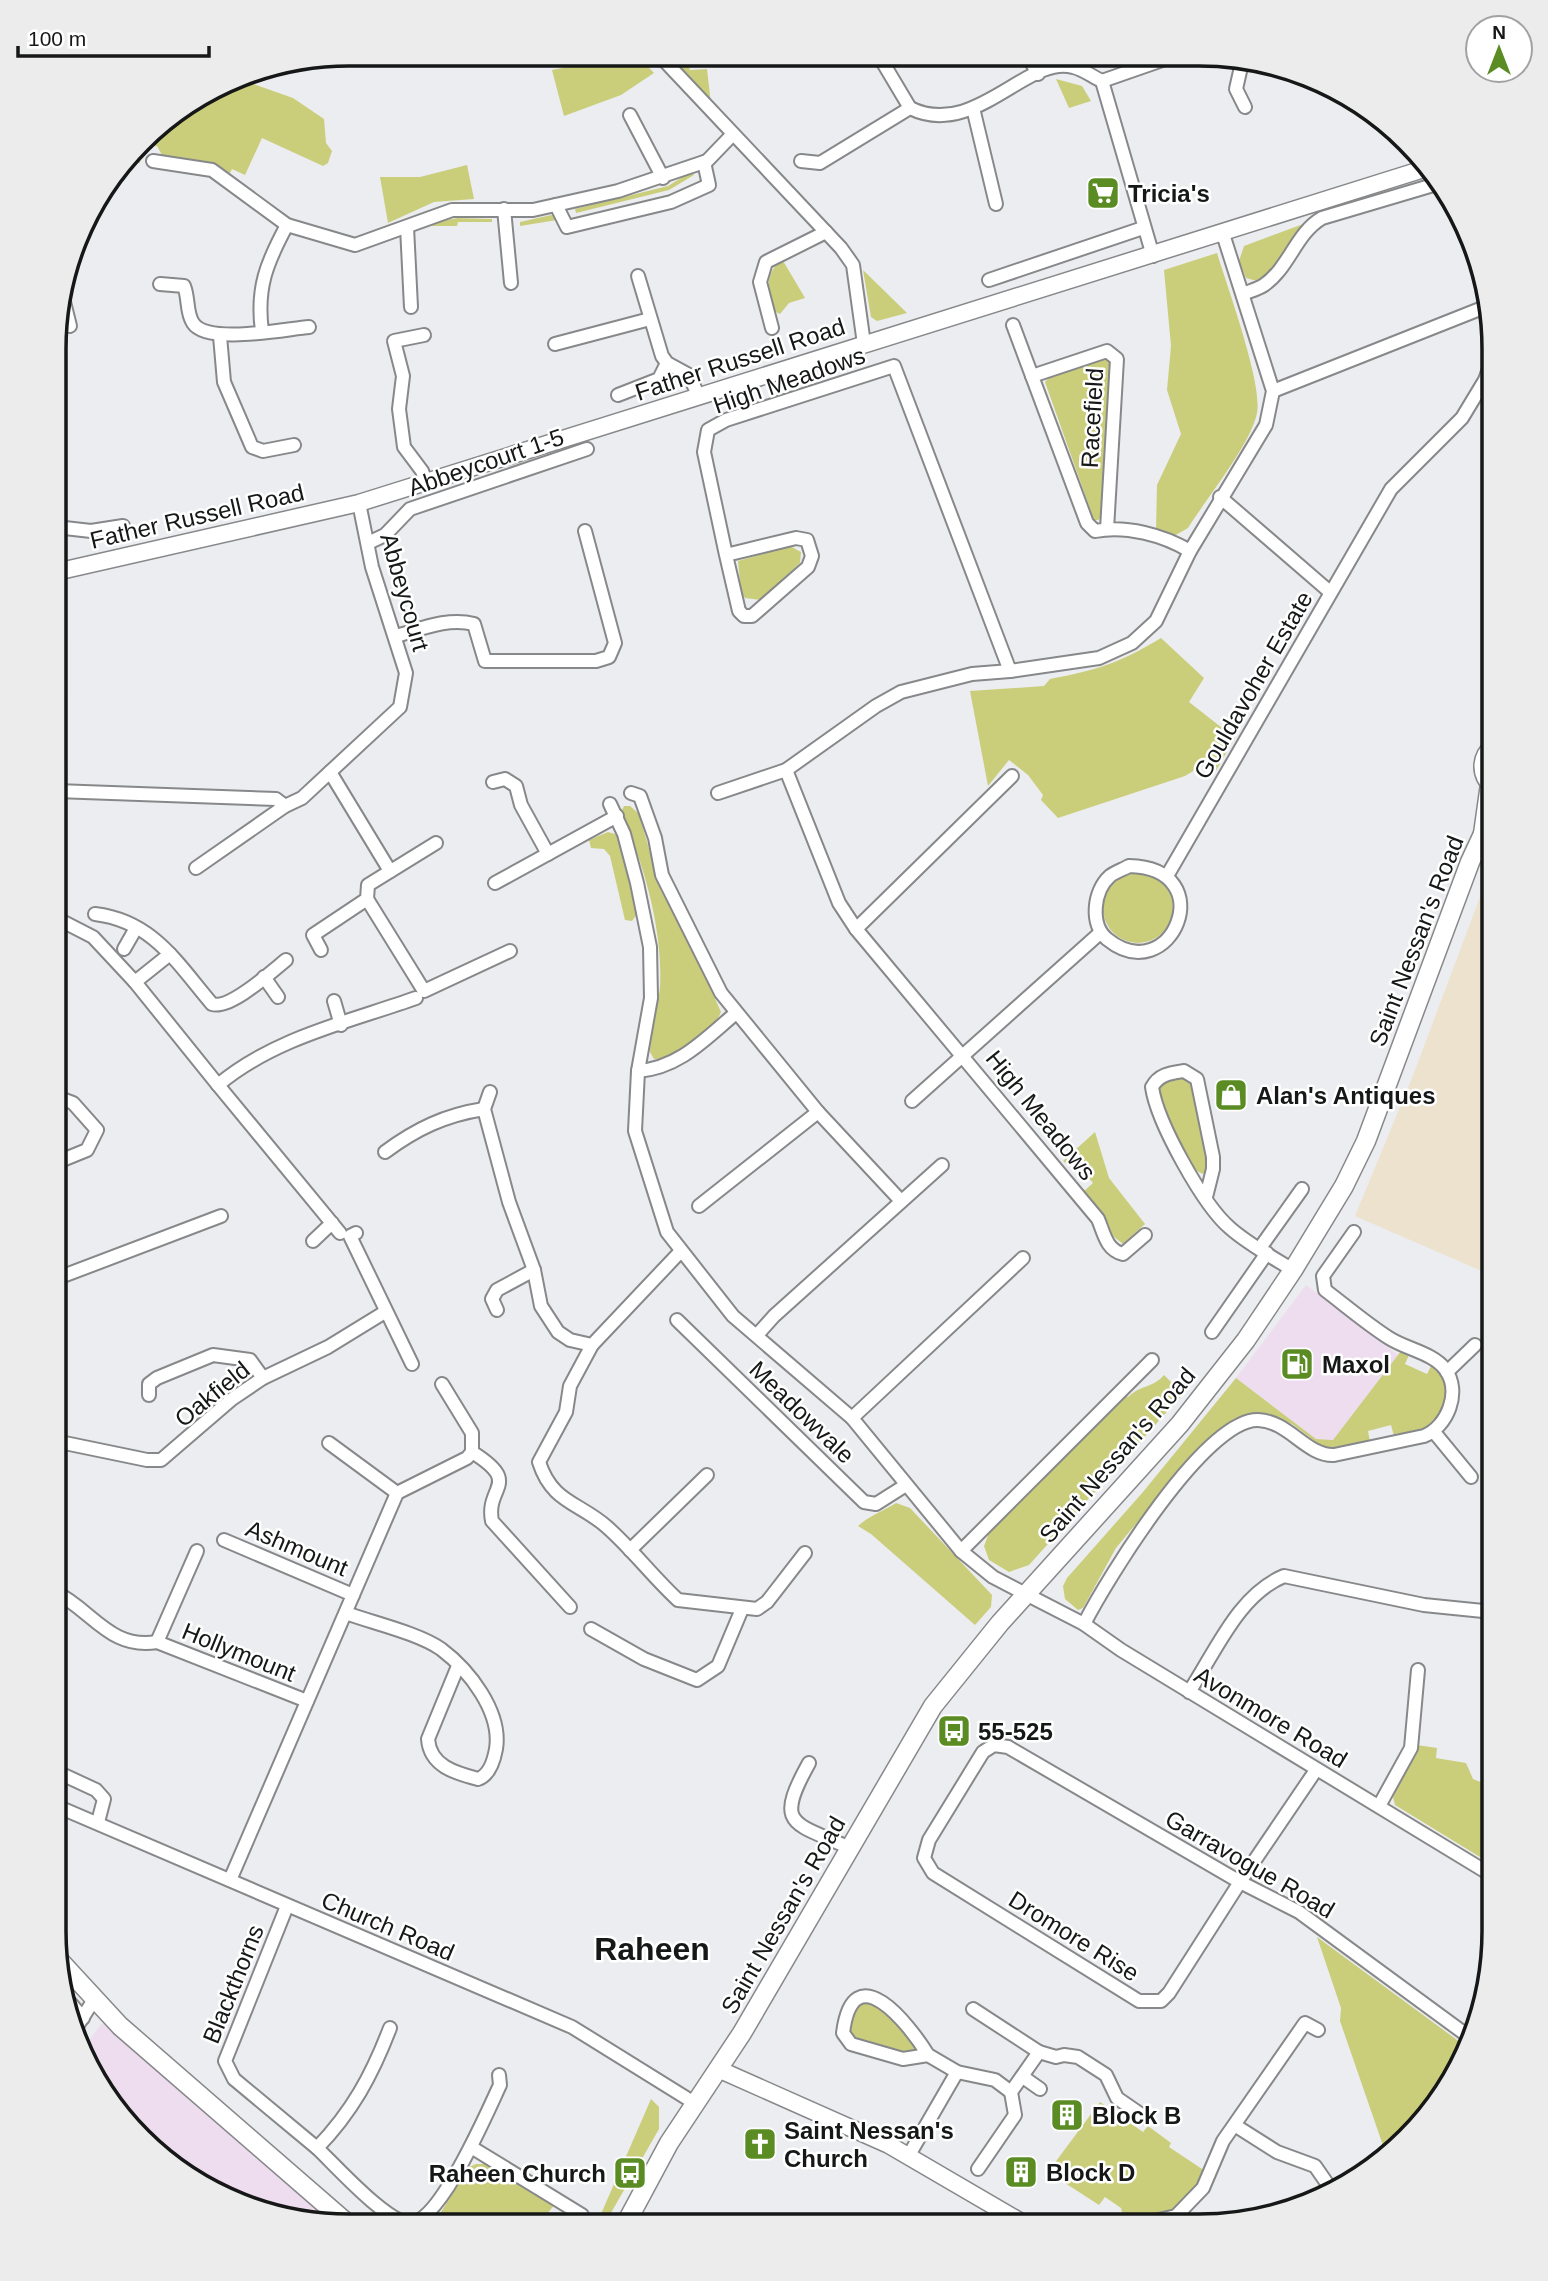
<svg xmlns="http://www.w3.org/2000/svg" width="1548" height="2281" font-family="Arial,sans-serif">
  <style>
    .commercial { fill: #eeddef }
    .medical { fill: #ece2cd }
    .green { fill: #cace7b }
    .lines { fill: none; stroke-linecap: round; stroke-linejoin: round }
    .minor-casing { stroke: #87888a; stroke-width: 16 }
    .tertiary-casing { stroke: #87888a; stroke-width: 19 }
    .secondary-casing { stroke: #87888a; stroke-width: 21 }
    .minor { stroke: #fff; stroke-width: 12 }
    .tertiary { stroke: #fff; stroke-width: 16 }
    .secondary { stroke: #fff; stroke-width: 18 }
    .labels { text-anchor: middle; dominant-baseline: central; stroke-width: 5; stroke-linejoin: round; paint-order: stroke }
    .poi-label { font-size: 24px; font-weight: bold; fill: #161717; stroke: #fff; text-anchor: start }
    .street-label { font-size: 24px; fill: #161717; stroke: #fff }
    .district-label { font-size: 32px; font-weight: bold; fill: #161717; stroke: #fff }
    .rim { fill: none; stroke: #161717; stroke-width: 3.5 }
  </style>
  <rect width="100%" height="100%" fill="#ecedf0"/>
  <!-- commercial -->
  <g class="commercial">
    <path d="M1306,1285L1398,1355L1333,1440L1316,1439L1236,1378Z"/>
    <path d="M102,2023L336,2224H311L237,2204L170,2166L116,2112L81,2052Z"/>
  </g>
  <!-- medical -->
  <path class="medical" d="M1494,860L1493,1276L1355,1216L1412,1078Z"/>
  <!-- green -->
  <g class="green">
    <path d="M605,55H637L654,73L621,95L564,116L552,70L591,62Z"/>
    <path d="M1078,56L1132,57L1101,64Z"/>
    <path d="M687,59L690,70L707,69L711,104L671,60Z"/>
    <path d="M239,79L293,98L324,119L326,143L332,151L328,163L323,166L262,138L245,175L232,169L229,175L163,157L157,146H143L140,163L125,164L155,127Z"/>
    <path d="M1056,79L1082,86L1091,101L1069,108Z"/>
    <path d="M467,165L474,199L434,202L388,223L380,177H420Z"/>
    <path d="M691,172L694,175L669,190L576,213L575,209L668,186Z"/>
    <path d="M556,214L557,220L520,226V222Z"/>
    <path d="M458,218L492,219V222H458L457,226H427L433,222Z"/>
    <path d="M1306,223L1267,277L1257,281L1246,278L1239,261L1244,246Z"/>
    <path d="M1217,253C1227,286 1263,384 1257,413C1251,444 1206,499 1188,528L1174,536L1156,531L1157,485L1181,434L1167,390L1171,346L1164,270Z"/>
    <path d="M782,259L805,298L789,303L780,314L772,310C767,289 765,274 782,259Z"/>
    <path d="M863,270L907,313L877,321L871,317Z"/>
    <path d="M1102,359H1107L1113,365L1102,518L1098,520H1094L1045,382L1052,374Z"/>
    <path d="M790,546L801,552L800,563L761,600L745,598L741,593L738,561Z"/>
    <path d="M1161,638L1204,678L1189,702L1235,738L1214,774L1203,765L1185,776L1058,818L1041,800L1043,795L1028,775L1009,760L988,786L970,691L1044,686L1050,679C1097,670 1120,663 1161,638Z"/>
    <path d="M624,806H630L639,814L661,891L690,942L721,1012L715,1025L668,1060L654,1059L650,1052C650,1030 658,1009 660,987C663,930 644,864 621,812Z"/>
    <path d="M608,832L615,834L618,839L638,913L632,921L625,920L610,856L604,849L591,848L589,840Z"/>
    <circle cx="1138" cy="908" r="35"/>
    <path d="M1169,1077H1184L1193,1085L1208,1161L1204,1174C1184,1171 1161,1107 1158,1088Z"/>
    <path d="M1095,1132L1109,1178L1145,1224L1123,1244L1109,1233L1104,1215L1083,1192L1093,1183L1076,1163L1067,1164L1063,1161Z"/>
    <path d="M1401,1351L1409,1355L1405,1364L1427,1374L1431,1366C1449,1372 1447,1397 1444,1412L1427,1428L1394,1436L1391,1425L1368,1431L1370,1442L1332,1450L1325,1449L1292,1424L1273,1416L1254,1414L1234,1419L1212,1435L1130,1531L1116,1548L1083,1608L1078,1610L1065,1599L1063,1586L1067,1578L1143,1492L1236,1378L1316,1439L1333,1440Z"/>
    <path d="M1164,1375L1183,1394L1029,1565L1009,1572L989,1560L984,1546L989,1533L1125,1395L1128,1397C1140,1385 1153,1388 1164,1375Z"/>
    <path d="M896,1503L910,1508L992,1595L991,1607L975,1625L871,1534L858,1526C869,1516 883,1511 896,1503Z"/>
    <path d="M1417,1745L1437,1748L1436,1758L1466,1763L1473,1779L1493,1787V1865L1395,1805L1393,1797Z"/>
    <path d="M1317,1937L1468,2048L1444,2096L1387,2157L1340,2021L1341,2008Z"/>
    <path d="M867,2000L884,2008L916,2045L914,2052L908,2055L853,2039L848,2033C851,2019 853,2008 867,2000Z"/>
    <path d="M651,2099L659,2107V2129L608,2218L601,2214Z"/>
    <path d="M1100,2102L1143,2132L1148,2126L1171,2143L1169,2147L1205,2171C1187,2206 1164,2224 1123,2217L1121,2208L1105,2197L1099,2205L1048,2172Z"/>
    <path d="M476,2164H485L556,2203L538,2225H426L441,2212L469,2167Z"/>
  </g>
  <g class="lines">
    <defs>
      <g id="minor">
        <path d="M659,55L841,248L853,265L864,344"/>
        <path d="M879,56L910,108"/>
        <path d="M1028,56L1038,74"/>
        <path d="M1243,58L1236,89L1245,107"/>
        <path d="M1102,81L1153,256"/>
        <path d="M910,108C974,140 1028,54 1073,67C1083,69 1093,77 1102,81L1171,57"/>
        <path d="M973,108L996,204"/>
        <path d="M630,115L663,178"/>
        <path d="M153,161L212,170L287,225L355,245L452,210H533L618,191L707,161L733,134"/>
        <path d="M801,161L820,163L910,108"/>
        <path d="M556,205L567,227L671,202L709,185L704,162"/>
        <path d="M504,209L511,283"/>
        <path d="M407,227L411,307"/>
        <path d="M638,276L662,356L667,363L689,375L699,397"/>
        <path d="M989,280L1143,228"/>
        <path d="M160,284L184,286C189,298 186,313 193,323C207,345 285,329 309,327"/>
        <path d="M62,294L70,326"/>
        <path d="M1243,294C1250,291 1258,289 1264,285C1289,268 1296,233 1322,218L1440,183"/>
        <path d="M1013,325L1032,376"/>
        <path d="M772,328L760,282L766,262L826,232"/>
        <path d="M262,331C256,288 267,262 287,225"/>
        <path d="M424,335L394,341L403,376L399,409L404,447L422,471L426,482"/>
        <path d="M220,336L224,382L252,447L263,451L294,445"/>
        <path d="M555,344L650,319"/>
        <path d="M1273,391L1485,307"/>
        <path d="M618,395L659,379L667,363"/>
        <path d="M1220,497L1330,592"/>
        <path d="M56,527L91,531L123,526"/>
        <path d="M1107,529L1117,359L1107,351L1032,376L1087,523L1095,531C1126,525 1163,535 1190,551"/>
        <path d="M368,543L385,535L410,509L587,449"/>
        <path d="M396,636C421,629 448,617 474,624L485,661H596L609,657L615,643L585,531"/>
        <path d="M1010,671L1099,658L1132,643L1156,621L1190,551L1266,425L1273,391L1223,234"/>
        <path d="M786,770L839,903L856,929L1098,1219C1104,1233 1106,1250 1123,1254L1145,1235"/>
        <path d="M330,772L390,871"/>
        <path d="M493,782L505,779L516,786L521,805L548,854"/>
        <path d="M56,791L276,799L285,806"/>
        <path d="M631,793L640,796L655,838L662,875L721,993L818,1112L901,1201"/>
        <path d="M718,793L786,770L876,706L901,692L972,674L1010,671L894,366L726,420L708,430L704,452L726,555L796,538L807,540L812,556L808,567L752,616H744L739,611L726,555"/>
        <path d="M610,804L624,834L637,883L650,947L651,998L638,1071L635,1131L667,1232L733,1316L852,1418L961,1551L993,1577L1084,1624L1121,1650L1493,1876"/>
        <path d="M1129,866C1223,868 1171,991 1107,939C1090,925 1093,891 1110,876C1115,872 1124,869 1129,866Z"/>
        <path d="M196,868L285,806L302,798L400,707L406,673L372,567L359,503"/>
        <path d="M1167,876L1391,489L1462,418L1485,380L1494,354"/>
        <path d="M495,883L617,816"/>
        <path d="M367,899L424,991L510,951"/>
        <path d="M95,914C153,921 177,963 212,1004C230,1010 271,972 286,960"/>
        <path d="M56,918L93,937L135,982L170,954"/>
        <path d="M856,929L1012,776"/>
        <path d="M124,949L136,928"/>
        <path d="M321,950L313,935L367,899L368,885L436,843"/>
        <path d="M264,977L278,997"/>
        <path d="M135,982L218,1085"/>
        <path d="M334,1001L341,1025"/>
        <path d="M638,1071C679,1068 705,1039 736,1013"/>
        <path d="M490,1092L484,1109L509,1202L534,1270L541,1306L558,1332L570,1340L592,1345L680,1252"/>
        <path d="M912,1101L1100,933"/>
        <path d="M385,1152C416,1129 445,1115 484,1109"/>
        <path d="M55,1163L87,1150L97,1130L73,1103L65,1100L56,1103"/>
        <path d="M1206,1197L1213,1169V1157L1197,1079L1184,1071C1171,1073 1159,1074 1152,1087C1157,1122 1203,1205 1230,1228C1248,1244 1272,1257 1293,1270"/>
        <path d="M699,1206L818,1112"/>
        <path d="M340,1233L218,1085C274,1038 348,1022 416,998"/>
        <path d="M356,1233L350,1236L412,1364"/>
        <path d="M313,1241L332,1223"/>
        <path d="M1260,1248L1302,1189"/>
        <path d="M55,1279L221,1216"/>
        <path d="M497,1310L492,1299L497,1290L534,1270"/>
        <path d="M677,1320L864,1502L876,1504L906,1485"/>
        <path d="M1212,1332L1267,1253"/>
        <path d="M757,1335L774,1316L942,1165"/>
        <path d="M592,1345L570,1386L566,1412L539,1462C552,1503 579,1502 607,1527C632,1549 653,1577 678,1600L757,1609L767,1602L805,1553"/>
        <path d="M1447,1372L1475,1345"/>
        <path d="M149,1395V1384L157,1378L213,1355L250,1360L263,1378"/>
        <path d="M852,1418L1023,1258"/>
        <path d="M1434,1432L1471,1477"/>
        <path d="M55,1441L147,1460H161L232,1399L263,1378L328,1347L385,1312"/>
        <path d="M329,1443L397,1493"/>
        <path d="M472,1452C523,1484 485,1486 492,1521L570,1607"/>
        <path d="M224,1540L353,1595"/>
        <path d="M630,1550L707,1475"/>
        <path d="M961,1551L1152,1360"/>
        <path d="M55,1592C92,1610 110,1650 157,1642L307,1701"/>
        <path d="M346,1613C373,1623 418,1633 441,1649C469,1670 502,1712 496,1749C494,1760 490,1775 478,1779C455,1773 430,1766 428,1739L458,1666"/>
        <path d="M1084,1624C1107,1579 1205,1419 1258,1420C1289,1421 1306,1456 1334,1455L1424,1436C1447,1427 1462,1392 1445,1369C1433,1353 1406,1349 1389,1338C1367,1324 1346,1306 1325,1290L1323,1276L1354,1232"/>
        <path d="M591,1629L644,1659L697,1680L718,1666L742,1609"/>
        <path d="M157,1642L197,1551"/>
        <path d="M1189,1692C1215,1653 1238,1595 1284,1576L1424,1605L1493,1612"/>
        <path d="M809,1763C774,1826 792,1822 850,1848"/>
        <path d="M1316,1770L1240,1882L1169,1993L1161,2001H1139L933,1873L924,1858L929,1840L983,1752L994,1745L1008,1747L1240,1882L1299,1912L1472,2039"/>
        <path d="M55,1771L96,1790L104,1799L98,1822"/>
        <path d="M54,1805L572,2027L696,2104"/>
        <path d="M1379,1806L1411,1748L1418,1670"/>
        <path d="M230,1880L397,1493L467,1458L472,1452V1433L442,1384"/>
        <path d="M287,1906L225,2061L234,2079L317,2148C352,2112 372,2075 390,2028"/>
        <path d="M68,2000L83,2018"/>
        <path d="M973,2009L1039,2052L1011,2092L1015,2115L978,2169"/>
        <path d="M74,2031L95,1998"/>
        <path d="M1039,2052L1056,2057L1064,2055L1078,2057L1106,2075L1117,2098L1146,2118"/>
        <path d="M928,2055C909,2024 853,1953 843,2033L851,2044L903,2059L928,2055L957,2072L995,2080L1011,2092"/>
        <path d="M1023,2077L1040,2089"/>
        <path d="M1236,2126L1277,2152L1315,2166L1333,2192"/>
        <path d="M471,2147L582,2215"/>
        <path d="M317,2148C335,2165 386,2222 409,2223C440,2224 488,2110 500,2085L499,2075"/>
        <path d="M909,2155L957,2072"/>
        <path d="M1129,2227L1176,2216L1203,2188L1223,2141L1305,2023L1318,2030"/>
      </g>
      <g id="tertiary">
        <path d="M56,572L359,503L1430,167"/>
        <path d="M718,2069L889,2145L1028,2226"/>
      </g>
      <g id="secondary">
        <path d="M1494,787C1480,775 1480,758 1494,746"/>
        <path d="M1483,834L1490,784"/>
        <path d="M60,1961L120,2026L348,2224"/>
        <path d="M625,2225L669,2143L742,2033L933,1706L1000,1623L1180,1424L1246,1340L1293,1270L1344,1186L1366,1141L1470,862L1483,834L1494,821"/>
      </g>
    </defs>
    <!-- minor casing -->
    <use href="#minor" class="minor-casing"/>
    <!-- tertiary casing -->
    <use href="#tertiary" class="tertiary-casing"/>
    <!-- secondary casing -->
    <use href="#secondary" class="secondary-casing"/>
    <!-- minor -->
    <use href="#minor" class="minor"/>
    <!-- tertiary -->
    <use href="#tertiary" class="tertiary"/>
    <!-- secondary -->
    <use href="#secondary" class="secondary"/>
  </g>
  <!-- icons -->
  <defs>
    <symbol id="supermarket-square" viewBox="-11 -11 22 22"><rect x="-9" y="-9" width="18" height="18" rx="4" fill="#5a8c23" stroke="#fff"/><path d="M-6-5.5h2.5l.6 2H6L4.5 2H-2.5L-4.4-4H-6ZM-1.5 3.2a1.3 1.3 0 1 0 .1 0ZM3 3.2a1.3 1.3 0 1 0 .1 0Z" fill="#fff"/></symbol>
    <symbol id="shop-square" viewBox="-11 -11 22 22"><rect x="-9" y="-9" width="18" height="18" rx="4" fill="#5a8c23" stroke="#fff"/><path d="M-5-2.5h2.3a2.7 3.5 0 0 1 5.4 0H5L5.5 6h-11ZM-1.5-2.5h3a1.5 2.3 0 0 0-3 0Z" fill="#fff"/></symbol>
    <symbol id="fuel-square" viewBox="-11 -11 22 22"><rect x="-9" y="-9" width="18" height="18" rx="4" fill="#5a8c23" stroke="#fff"/><path d="M-5.5-6h7V0h2V4h1.3V-2.5L3-4.5l.8-.8L6-3V5H2.5V1h-1V6h-7ZM-4.2-4.7v3.2H.2V-4.7Z" fill="#fff"/></symbol>
    <symbol id="bus-square" viewBox="-11 -11 22 22"><rect x="-9" y="-9" width="18" height="18" rx="4" fill="#5a8c23" stroke="#fff"/><path d="M-5-6H5V4H4V6H2V4H-2V6H-4V4H-5ZM-3.5-4V0h7V-4ZM-3.5 1.2v1.5H-2V1.2ZM2 1.2v1.5H3.5V1.2Z" fill="#fff"/></symbol>
    <symbol id="building-square" viewBox="-11 -11 22 22"><rect x="-9" y="-9" width="18" height="18" rx="4" fill="#5a8c23" stroke="#fff"/><path d="M-4-6H4V6H1V3H-1V6H-4ZM-2.5-4.3h1.7v1.8h-1.7ZM.8-4.3h1.7v1.8H.8ZM-2.5-1h1.7V.8h-1.7ZM.8-1h1.7V.8H.8Z" fill="#fff"/></symbol>
    <symbol id="church-square" viewBox="-11 -11 22 22"><rect x="-9" y="-9" width="18" height="18" rx="4" fill="#5a8c23" stroke="#fff"/><path d="M-1.2-6h2.4v3.5h3.3v2.4h-3.3V6h-2.4V-.1h-3.3v-2.4h3.3Z" fill="#fff"/></symbol>
  </defs>
  <g fill-rule="evenodd">
    <use href="#supermarket-square" x="1084" y="174" width="38" height="38"/>
    <use href="#shop-square" x="1212" y="1076" width="38" height="38"/>
    <use href="#fuel-square" x="1278" y="1345" width="38" height="38"/>
    <use href="#bus-square" x="935" y="1712" width="38" height="38"/>
    <use href="#building-square" x="1048" y="2096" width="38" height="38"/>
    <use href="#church-square" x="741" y="2125" width="38" height="38"/>
    <use href="#building-square" x="1002" y="2153" width="38" height="38"/>
    <use href="#bus-square" x="611" y="2154" width="38" height="38"/>
  </g>
  <g class="labels">
    <!-- poi labels -->
    <g class="poi-label">
      <text x="1128" y="193">Tricia's</text>
      <text x="1256" y="1095">Alan's Antiques</text>
      <text x="1322" y="1364">Maxol</text>
      <text x="978" y="1731">55-525</text>
      <text x="1092" y="2115">Block B</text>
      <text x="784" y="2130">Saint Nessan's<tspan x="784" dy="28">Church</tspan></text>
      <text x="1046" y="2172">Block D</text>
      <text x="606" y="2173" text-anchor="end">Raheen Church</text>
    </g>
    <!-- street labels -->
    <g class="street-label">
      <text transform="translate(740 359) rotate(-18)">Father Russell Road</text>
      <text transform="translate(789 380) rotate(-19)">High Meadows</text>
      <text transform="translate(1092 418) rotate(-87)">Racefield</text>
      <text transform="translate(486 462) rotate(-19)">Abbeycourt 1-5</text>
      <text transform="translate(197 516) rotate(-13)">Father Russell Road</text>
      <text transform="translate(405 592) rotate(74)">Abbeycourt</text>
      <text transform="translate(1253 685) rotate(-60)">Gouldavoher Estate</text>
      <text transform="translate(1416 941) rotate(-69)">Saint Nessan's Road</text>
      <text transform="translate(1041 1115) rotate(51)">High Meadows</text>
      <text transform="translate(212 1394) rotate(-39)">Oakfield</text>
      <text transform="translate(802 1412) rotate(44)">Meadowvale</text>
      <text transform="translate(1117 1455) rotate(-49)">Saint Nessan's Road</text>
      <text transform="translate(297 1548) rotate(23)">Ashmount</text>
      <text transform="translate(239 1652) rotate(22)">Hollymount</text>
      <text transform="translate(1271 1717) rotate(31)">Avonmore Road</text>
      <text transform="translate(1250 1864) rotate(30)">Garravogue Road</text>
      <text transform="translate(783 1915) rotate(-60)">Saint Nessan's Road</text>
      <text transform="translate(388 1926) rotate(23)">Church Road</text>
      <text transform="translate(1074 1936) rotate(32)">Dromore Rise</text>
      <text transform="translate(233 1984) rotate(-68)">Blackthorns</text>
    </g>
    <!-- district labels -->
    <g class="district-label">
      <text x="652" y="1949">Raheen</text>
    </g>
  </g>
  <!-- crop -->
  <path d="M0 0H1548V2281H0ZM349 66H1199A283 283 0 0 1 1482 349V1931A283 283 0 0 1 1199 2214H349A283 283 0 0 1 66 1931V349A283 283 0 0 1 349 66Z" fill="#ececec" fill-rule="evenodd"/>
  <path class="rim" d="M349 66H1199A283 283 0 0 1 1482 349V1931A283 283 0 0 1 1199 2214H349A283 283 0 0 1 66 1931V349A283 283 0 0 1 349 66Z"/>
  <!-- north arrow -->
  <g transform="translate(1499 49)"><circle r="33" fill="#ffffff" stroke="#a2a2a2" stroke-width="2"/>
  <path d="M0-5L12 26L0 18L-12 26Z" fill="#5a8c23"/>
  <text y="-10" font-size="19" font-weight="bold" text-anchor="middle" fill="#161717">N</text>
  </g>
  <!-- scale -->
  <path d="M18 46v10h191v-10" fill="none" stroke="#161717" stroke-width="3.5"/>
  <text x="28" y="46" font-size="21" fill="#161717" stroke="#ffffff" stroke-width="5" paint-order="stroke">100 m</text>
</svg>
